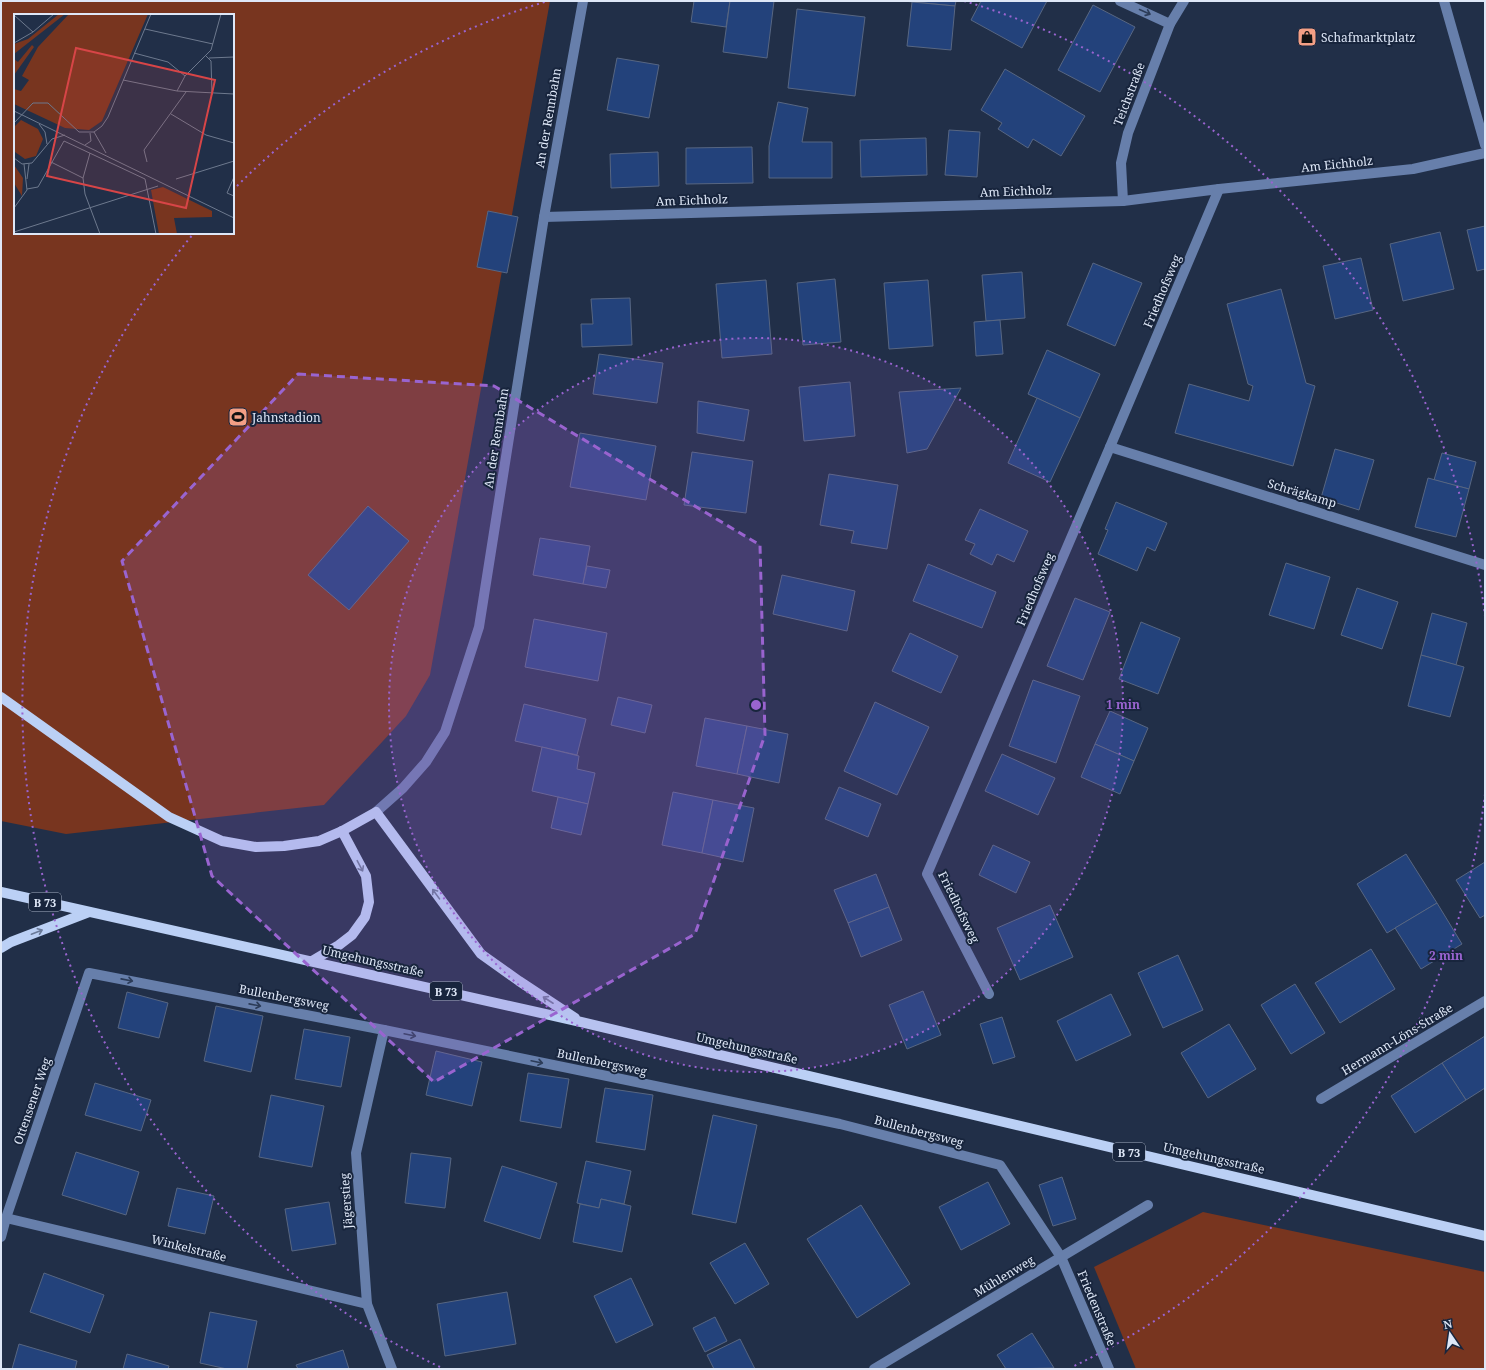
<svg xmlns="http://www.w3.org/2000/svg" width="1486" height="1370" font-family="'Noto Serif',serif">
  <style>
    .green { fill: #78351f; fill-rule: evenodd }
    .building { fill: #23427b; stroke: #576682 }
    .lines { fill: none; stroke-linecap: round; stroke-linejoin: round }
    .minor { stroke: #677fab; stroke-width: 10 }
    .major { stroke: #bbd0f5; stroke-width: 10 }
    .oneway { stroke: #2c3c58 }
    .oneway2 { stroke: #6a7a99 }
    .marked { fill: #9964d0; fill-opacity: 0.2; stroke: #9964d0; stroke-width: 3; stroke-dasharray: 8 5; stroke-linejoin: round }
    .ring { fill: none; stroke: #9964d0; stroke-width: 2; stroke-dasharray: 2 4 }
    .labels { text-anchor: middle; dominant-baseline: central; stroke-width: 4; stroke-linejoin: round; paint-order: stroke }
    .shield { fill: #18253d; stroke: #a3adbf; stroke-width: 1 }
    .shield-label { font-size: 11px; font-weight: bold; fill: #dee7f7 }
    .poi-label { font-size: 12px; fill: #dee7f7; stroke: #18253d; text-anchor: start }
    .street-label { font-size: 12px; fill: #dee7f7; stroke: #18253d }
    .inset-road { fill: none; stroke: #6d798e; stroke-width: 1 }
    .view { fill: #d74547; fill-opacity: 0.15; stroke: #d74547; stroke-width: 2 }
    .inset-edge { fill: none; stroke: #dee7f7; stroke-width: 2 }
    .centre { fill: #9964d0; stroke: #18253d; stroke-width: 2 }
    .ring-label { font-size: 12px; text-anchor: middle; font-weight: bold; fill: #9964d0; stroke: #18253d; stroke-width: 4; stroke-linejoin: round; paint-order: stroke }
  </style>
  <rect width="100%" height="100%" fill="#212f48"/>
  <!-- green -->
  <g class="green">
    <path d="M1,1H550L430,675L406,716L324,805L66,834L1,821ZM15,15H233V233H15Z"/>
    <path d="M1203,1212L1485,1272V1369H1136L1094,1267Z"/>
  </g>
  <!-- building -->
  <g class="building">
    <path d="M694,1H730L726,27L691,22Z"/>
    <path d="M730,1H774L767,58L723,52Z"/>
    <path d="M903,1H956L955,6Z"/>
    <path d="M981,1H1047L1022,48L971,20Z"/>
    <path d="M912,2L955,6L951,50L907,46Z"/>
    <path d="M1093,5L1135,27L1100,92L1058,70Z"/>
    <path d="M797,9L865,17L855,96L788,88Z"/>
    <path d="M617,58L659,65L649,118L607,110Z"/>
    <path d="M1005,69L1085,116L1061,156L1033,139L1028,148L998,129L1002,123L981,110Z"/>
    <path d="M778,102L808,108L802,142H832V178H769V146Z"/>
    <path d="M949,130L980,132L977,177L945,175Z"/>
    <path d="M926,138L927,175L861,177L860,140Z"/>
    <path d="M752,147L753,183L686,184V148Z"/>
    <path d="M658,152L659,186L611,188L610,154Z"/>
    <path d="M488,211L518,217L507,273L477,267Z"/>
    <path d="M1485,226V269L1477,271L1467,230Z"/>
    <path d="M1440,232L1454,289L1403,301L1390,244Z"/>
    <path d="M1361,258L1373,310L1335,319L1323,266Z"/>
    <path d="M1093,263L1142,283L1115,346L1067,325Z"/>
    <path d="M1022,272L1025,318L986,321L982,275Z"/>
    <path d="M835,279L841,342L803,345L797,283Z"/>
    <path d="M766,280L772,354L722,358L716,284Z"/>
    <path d="M928,280L933,346L889,349L884,283Z"/>
    <path d="M1281,289L1306,383L1315,386L1293,466L1175,433L1189,384L1249,401L1253,386L1248,384L1227,304Z"/>
    <path d="M630,298L632,345L582,347L581,324H593L591,299Z"/>
    <path d="M1000,320L1003,354L976,356L974,322Z"/>
    <path d="M1047,350L1100,374L1080,418L1028,394Z"/>
    <path d="M599,354L663,363L657,403L593,394Z"/>
    <path d="M850,382L855,436L804,441L799,387Z"/>
    <path d="M961,388L927,449L907,453L899,392Z"/>
    <path d="M1037,398L1080,418L1050,482L1008,463Z"/>
    <path d="M698,401L749,410L744,441L697,433Z"/>
    <path d="M580,433L656,446L646,500L570,487Z"/>
    <path d="M1335,449L1374,460L1359,510L1321,498Z"/>
    <path d="M692,452L753,461L746,513L684,505Z"/>
    <path d="M1442,453L1476,462L1469,489L1434,480Z"/>
    <path d="M829,474L898,485L887,549L851,543L854,531L820,525Z"/>
    <path d="M1428,478L1469,489L1456,537L1415,527Z"/>
    <path d="M1116,502L1167,523L1155,551L1147,547L1137,571L1098,554L1108,530L1105,529Z"/>
    <path d="M368,506L409,541L349,610L308,575Z"/>
    <path d="M980,509L1028,531L1014,562L997,554L992,565L970,554L975,544L965,540Z"/>
    <path d="M540,538L590,546L583,584L533,575Z"/>
    <path d="M1286,563L1330,577L1314,629L1269,615Z"/>
    <path d="M928,564L996,592L982,628L913,601Z"/>
    <path d="M587,566L610,570L606,588L583,584Z"/>
    <path d="M782,575L855,591L847,631L773,614Z"/>
    <path d="M1357,588L1398,602L1382,649L1341,635Z"/>
    <path d="M1075,598L1110,612L1083,680L1047,666Z"/>
    <path d="M1432,613L1467,623L1456,665L1421,655Z"/>
    <path d="M534,619L607,633L598,681L525,667Z"/>
    <path d="M1141,622L1180,638L1158,694L1119,679Z"/>
    <path d="M910,633L958,656L941,693L892,671Z"/>
    <path d="M1421,655L1464,667L1450,717L1408,706Z"/>
    <path d="M1033,680L1080,696L1056,763L1009,746Z"/>
    <path d="M618,697L652,705L645,733L611,725Z"/>
    <path d="M875,702L929,727L897,795L844,771Z"/>
    <path d="M524,704L586,719L577,755L515,741Z"/>
    <path d="M1110,711L1148,728L1134,761L1095,744Z"/>
    <path d="M705,718L747,726L737,774L696,766Z"/>
    <path d="M747,726L788,734L779,783L737,774Z"/>
    <path d="M1095,744L1134,761L1120,794L1081,777Z"/>
    <path d="M542,747L579,756L577,769L595,773L588,804L532,791Z"/>
    <path d="M1002,754L1055,778L1038,815L985,791Z"/>
    <path d="M839,787L881,804L868,837L825,819Z"/>
    <path d="M673,792L713,800L702,853L662,845Z"/>
    <path d="M558,797L588,804L581,835L551,828Z"/>
    <path d="M713,800L754,808L743,862L702,853Z"/>
    <path d="M993,845L1030,862L1016,893L979,875Z"/>
    <path d="M1406,854L1437,903L1387,933L1357,884Z"/>
    <path d="M1485,862V915L1480,918L1456,880Z"/>
    <path d="M876,874L889,907L848,923L834,890Z"/>
    <path d="M1437,903L1462,944L1421,969L1395,928Z"/>
    <path d="M1050,905L1073,957L1020,980L997,928Z"/>
    <path d="M889,907L902,940L861,957L848,923Z"/>
    <path d="M1371,949L1395,989L1340,1023L1315,983Z"/>
    <path d="M1178,955L1203,1010L1163,1028L1138,973Z"/>
    <path d="M1295,984L1325,1033L1291,1054L1261,1005Z"/>
    <path d="M923,991L941,1035L907,1049L889,1005Z"/>
    <path d="M127,992L168,1003L159,1038L118,1028Z"/>
    <path d="M1111,994L1131,1035L1076,1061L1057,1021Z"/>
    <path d="M216,1006L263,1016L251,1072L204,1061Z"/>
    <path d="M1002,1017L1015,1057L993,1064L980,1024Z"/>
    <path d="M1229,1024L1256,1069L1208,1098L1181,1053Z"/>
    <path d="M304,1029L350,1037L341,1087L295,1079Z"/>
    <path d="M1485,1036V1088L1466,1100L1442,1063Z"/>
    <path d="M436,1051L482,1062L472,1106L426,1095Z"/>
    <path d="M1442,1063L1466,1100L1415,1133L1391,1096Z"/>
    <path d="M528,1073L569,1079L561,1128L520,1121Z"/>
    <path d="M95,1083L151,1100L141,1131L85,1115Z"/>
    <path d="M605,1088L653,1095L645,1150L596,1142Z"/>
    <path d="M271,1095L324,1106L312,1167L259,1157Z"/>
    <path d="M713,1115L757,1125L736,1223L692,1214Z"/>
    <path d="M76,1152L139,1172L126,1215L62,1195Z"/>
    <path d="M411,1153L451,1158L445,1208L405,1203Z"/>
    <path d="M586,1161L631,1171L624,1204L601,1199L599,1208L577,1203Z"/>
    <path d="M502,1166L557,1183L540,1239L484,1221Z"/>
    <path d="M1062,1177L1076,1219L1053,1226L1039,1185Z"/>
    <path d="M988,1182L1010,1224L961,1250L939,1207Z"/>
    <path d="M177,1188L214,1196L205,1234L168,1226Z"/>
    <path d="M601,1199L631,1206L622,1252L573,1242L580,1204L599,1208Z"/>
    <path d="M329,1202L336,1244L292,1251L285,1209Z"/>
    <path d="M861,1205L910,1284L857,1318L807,1239Z"/>
    <path d="M745,1243L769,1284L735,1304L710,1263Z"/>
    <path d="M44,1273L104,1295L90,1333L30,1312Z"/>
    <path d="M631,1278L653,1325L616,1343L594,1296Z"/>
    <path d="M507,1292L516,1344L445,1356L437,1304Z"/>
    <path d="M210,1312L257,1321L247,1369H227L200,1363Z"/>
    <path d="M715,1317L727,1341L705,1352L693,1328Z"/>
    <path d="M1032,1333L1054,1368L1006,1369L997,1355Z"/>
    <path d="M740,1339L755,1369H714L707,1355Z"/>
    <path d="M19,1344L77,1361L75,1369H12Z"/>
    <path d="M343,1350L349,1369H298L296,1365Z"/>
    <path d="M127,1354L169,1366L168,1369H123Z"/>
  </g>
  <g class="lines">
    <!-- minor -->
    <g class="minor">
      <path d="M1120,1L1170,24"/>
      <path d="M1444,1L1485,145"/>
      <path d="M1123,201L1121,163L1128,133L1170,24L1184,1"/>
      <path d="M544,217L1123,201L1219,189L1413,169L1485,153"/>
      <path d="M1110,447L1485,565"/>
      <path d="M376,812L403,788L426,762L445,732L479,627L544,217L583,1"/>
      <path d="M989,994L927,874L1110,447L1219,189"/>
      <path d="M384,1030L356,1153L367,1304L392,1369"/>
      <path d="M1321,1099L1485,1001"/>
      <path d="M6,1218L367,1304"/>
      <path d="M1,1237L6,1218L89,973L384,1030L840,1124L1000,1165L1061,1257L1109,1369"/>
      <path d="M874,1369L1148,1205"/>
    </g>
    <!-- major -->
    <g class="major">
      <path d="M1,697L169,817L222,841L256,847L284,846L319,841L342,831L376,812L481,954L519,981L575,1018"/>
      <path d="M1,892L581,1022L1485,1236"/>
      <path d="M1,948L11,942L89,912"/>
      <path d="M312,961L339,945L352,935L365,917L369,902L366,876L342,831"/>
    </g>
  </g>
  <!-- one-way arrows -->
  <defs><path id="oneway-shaft" d="M-6 0H5M1.5-3L5.5 0L1.5 3" fill="none" stroke-width="1.6" stroke-linecap="round" stroke-linejoin="round"/></defs>
  <g class="oneway">
    <use href="#oneway-shaft" transform="translate(1145 12) rotate(24)"/>
    <use href="#oneway-shaft" transform="translate(127 980) rotate(11)"/>
    <use href="#oneway-shaft" transform="translate(255 1005) rotate(11)"/>
    <use href="#oneway-shaft" transform="translate(410 1035) rotate(12)"/>
    <use href="#oneway-shaft" transform="translate(537 1062) rotate(12)"/>
  </g>
  <g class="oneway2">
    <use href="#oneway-shaft" transform="translate(360 866) rotate(62)"/>
    <use href="#oneway-shaft" transform="translate(436 894) rotate(-126)"/>
    <use href="#oneway-shaft" transform="translate(37 932) rotate(-21)"/>
    <use href="#oneway-shaft" transform="translate(548 1000) rotate(-147)"/>
  </g>
  <!-- marked area -->
  <path class="marked" d="M298,374L494,386L760,545L765,735L695,934L434,1082L212,876L122,561Z"/>
  <!-- distance rings -->
  <circle cx="756" cy="705" r="367" fill="#9964d0" fill-opacity=".12"/>
  <g class="ring">
    <circle cx="756" cy="705" r="367"/>
    <path d="M1485 794A734 734 0 0 1 1072 1367M440 1367A734 734 0 0 1 194 233M237 186A734 734 0 0 1 548 1M964 1A734 734 0 0 1 1485 616"/>
  </g>
  <!-- icons -->
  <defs>
    <symbol id="shop-square" viewBox="-11 -11 22 22"><rect x="-9" y="-9" width="18" height="18" rx="4" fill="#f39f85" stroke="#18253d"/><path d="M-5-2.5h2.3a2.7 3.5 0 0 1 5.4 0H5L5.5 6h-11ZM-1.5-2.5h3a1.5 2.3 0 0 0-3 0Z" fill="#111"/></symbol>
    <symbol id="stadium-square" viewBox="-11 -11 22 22"><rect x="-9" y="-9" width="18" height="18" rx="4" fill="#f39f85" stroke="#18253d"/><path d="M0-5a6.5 5 0 1 0 0 10a6.5 5 0 1 0 0-10ZM-3.5-1.8h7v3.6h-7Z" fill="#111"/></symbol>
  </defs>
  <g fill-rule="evenodd">
    <use href="#shop-square" x="1296" y="26" width="22" height="22"/>
    <use href="#stadium-square" x="227" y="406" width="22" height="22"/>
  </g>
  <g class="labels">
    <!-- shield labels -->
    <g class="shield">
      <rect x="29" y="893" width="32" height="18" rx="3"/>
      <rect x="430" y="982" width="32" height="18" rx="3"/>
      <rect x="1113" y="1143" width="32" height="18" rx="3"/>
    </g>
    <g class="shield-label">
      <text x="45" y="902">B 73</text>
      <text x="446" y="991">B 73</text>
      <text x="1129" y="1152">B 73</text>
    </g>
    <!-- poi labels -->
    <g class="poi-label">
      <text x="1321" y="37">Schafmarktplatz</text>
      <text x="252" y="417">Jahnstadion</text>
    </g>
    <!-- street labels -->
    <g class="street-label">
      <text transform="translate(1129 94) rotate(-69)">Teichstraße</text>
      <text transform="translate(548 118) rotate(-80)">An der Rennbahn</text>
      <text transform="translate(1337 164) rotate(-6)">Am Eichholz</text>
      <text transform="translate(1016 191) rotate(-2)">Am Eichholz</text>
      <text transform="translate(692 200) rotate(-2)">Am Eichholz</text>
      <text transform="translate(1162 291) rotate(-67)">Friedhofsweg</text>
      <text transform="translate(496 438) rotate(-81)">An der Rennbahn</text>
      <text transform="translate(1302 493) rotate(17)">Schrägkamp</text>
      <text transform="translate(1035 589) rotate(-67)">Friedhofsweg</text>
      <text transform="translate(959 907) rotate(64)">Friedhofsweg</text>
      <text transform="translate(373 961) rotate(13)">Umgehungsstraße</text>
      <text transform="translate(284 997) rotate(11)">Bullenbergsweg</text>
      <text transform="translate(1397 1039) rotate(-31)">Hermann-Löns-Straße</text>
      <text transform="translate(747 1048) rotate(13)">Umgehungsstraße</text>
      <text transform="translate(602 1062) rotate(12)">Bullenbergsweg</text>
      <text transform="translate(32 1101) rotate(-71)">Ottensener Weg</text>
      <text transform="translate(919 1131) rotate(15)">Bullenbergsweg</text>
      <text transform="translate(1214 1158) rotate(13)">Umgehungsstraße</text>
      <text transform="translate(346 1201) rotate(-94)">Jägerstieg</text>
      <text transform="translate(189 1248) rotate(14)">Winkelstraße</text>
      <text transform="translate(1004 1276) rotate(-31)">Mühlenweg</text>
      <text transform="translate(1097 1308) rotate(67)">Friedenstraße</text>
    </g>
  </g>
  <!-- overview -->
  <g transform="translate(14 14)">
    <rect width="220" height="220" fill="#212f48"/>
    <path d="M45,0H51L0,40V30L14,25ZM55,0H134L88,107L75,116L51,114L0,90V75L7,77L15,66L8,62L24,33ZM18,31L20,33L0,61V45L4,48ZM7,106L24,115L29,125L22,142L11,145L1,138L0,128V113ZM0,151L9,164L8,182L0,169ZM149,173L198,197V203L160,204L163,220H145L137,176Z" fill="#78351f"/>
    <path class="inset-road" d="M0,1L19,18M131,15L199,30M0,29L19,18L40,0M120,39L154,48L171,62M192,42L197,47L198,81M195,44L220,43M109,66L163,77L220,80M163,77L171,62L197,36L207,0M0,97L220,204M157,100L192,121L220,129M0,109L19,89H34L65,118H80L92,139M25,110L31,118L33,130M80,118L88,112L94,103L137,0M71,131L77,127L76,119M76,139L69,164L71,180L86,220M0,144L8,150L18,149L38,125L51,121M37,148L69,164M133,148L130,136L172,78M220,163L213,179L220,182M13,165L15,150M162,165L220,147M13,175L24,173L50,127L131,165L142,220M0,194L13,176L10,150M0,218L144,172"/>
    <path class="view" d="M62,34L201,66L172,194L33,162Z"/>
    <rect width="220" height="220" class="inset-edge"/>
  </g>
  <circle cx="756" cy="705" r="6" class="centre"/>
  <g class="ring-label">
    <text x="1123" y="709">1 min</text>
    <text x="1446" y="960">2 min</text>
  </g>
  <!-- border -->
  <rect width="1486" height="1370" fill="none" stroke="#dee7f7" stroke-width="4"/>
  <!-- north arrow -->
  <g transform="translate(1450 1334) rotate(347)" stroke="#18253d" stroke-width="3" paint-order="stroke">
  <path d="M0-3L7 15L0 10L-7 15Z" fill="#dee7f7"/>
  <text y="-6" font-size="11" font-weight="bold" text-anchor="middle" fill="#dee7f7">N</text>
  </g>
</svg>
